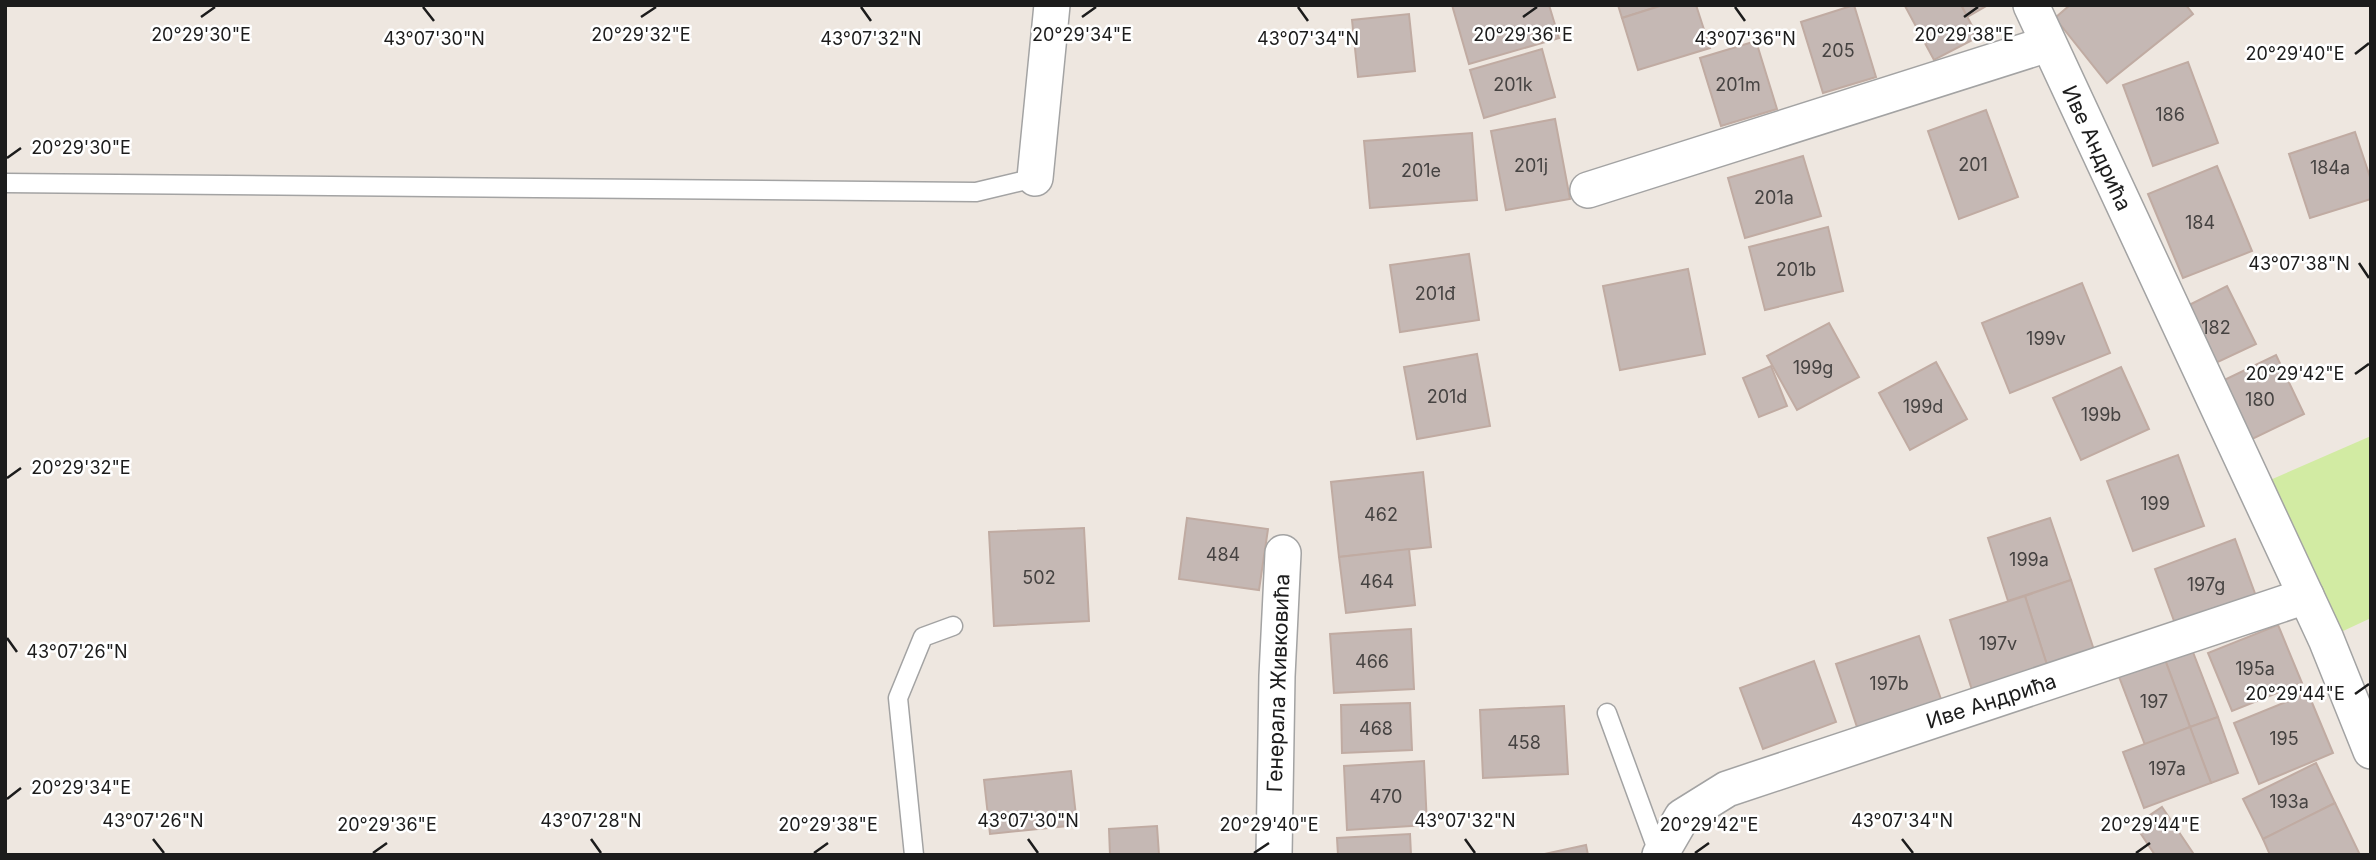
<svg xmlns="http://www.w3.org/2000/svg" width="2376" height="860" font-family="Inter,sans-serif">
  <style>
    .grass { fill: #d2eba3 }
    .building { fill: #c5b8b4; stroke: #c0aba2; stroke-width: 2 }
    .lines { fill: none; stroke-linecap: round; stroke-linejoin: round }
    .service-casing { stroke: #a3a3a3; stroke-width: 21 }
    .minor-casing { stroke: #a3a3a3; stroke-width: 38 }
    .service { stroke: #fff; stroke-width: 18 }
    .minor { stroke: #fff; stroke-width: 35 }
    .ticks { fill: none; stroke: #1c1c1c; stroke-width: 2.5 }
    .labels { text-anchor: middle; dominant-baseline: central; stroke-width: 5; stroke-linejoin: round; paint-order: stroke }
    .number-label { font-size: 18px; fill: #464342 }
    .street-label { font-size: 21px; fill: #1c1c1c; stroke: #fff }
    .ticks-label { font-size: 18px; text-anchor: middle; fill: #1c1c1c; stroke: #fff; stroke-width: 5; stroke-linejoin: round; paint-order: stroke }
  </style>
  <rect width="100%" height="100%" fill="#eee7e0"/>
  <!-- grass -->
  <path class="grass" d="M2371,436V618L2326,639L2254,487Z"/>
  <!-- building -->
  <g class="building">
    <path d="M1452,5H1549L1559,38L1469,64Z"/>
    <path d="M1618,5H1663L1622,18Z"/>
    <path d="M1663,5H1696L1710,48L1638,70L1622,18Z"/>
    <path d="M1854,5L1876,77L1823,93L1801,22Z"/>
    <path d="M1961,5H1988L1967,17Z"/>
    <path d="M1961,5L1978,37L1934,60L1905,6Z"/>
    <path d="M2070,5H2186L2193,14L2107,83L2055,18Z"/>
    <path d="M1409,14L1415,71L1358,77L1352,20Z"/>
    <path d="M1756,41L1777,109L1721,126L1700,58Z"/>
    <path d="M1542,49L1555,97L1484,118L1470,70Z"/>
    <path d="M2188,62L2218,143L2153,166L2123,85Z"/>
    <path d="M1986,110L2018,197L1959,219L1928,131Z"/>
    <path d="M1555,119L1570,199L1506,210L1491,131Z"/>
    <path d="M2355,132L2371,180V199L2310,218L2289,154Z"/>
    <path d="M1472,133L1477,200L1370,208L1364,141Z"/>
    <path d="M1803,156L1821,216L1745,238L1728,178Z"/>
    <path d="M2217,166L2252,251L2183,278L2148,194Z"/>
    <path d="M1828,227L1843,291L1765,310L1749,247Z"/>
    <path d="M1469,254L1479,320L1400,332L1390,265Z"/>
    <path d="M1688,269L1705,354L1620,370L1603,286Z"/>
    <path d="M2082,283L2110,353L2010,393L1982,323Z"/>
    <path d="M2227,286L2256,344L2205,368L2177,311Z"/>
    <path d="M1829,323L1859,377L1797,410L1767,356Z"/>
    <path d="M1477,354L1490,426L1417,439L1404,367Z"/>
    <path d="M2276,355L2304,414L2244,443L2216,384Z"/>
    <path d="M1936,362L1967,419L1910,450L1879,393Z"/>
    <path d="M1771,366L1787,406L1759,417L1743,378Z"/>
    <path d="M2121,367L2149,429L2081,460L2053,398Z"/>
    <path d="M2178,455L2204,526L2133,551L2107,481Z"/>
    <path d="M1423,472L1431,547L1339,557L1331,482Z"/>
    <path d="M1187,518L1268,529L1259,590L1179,579Z"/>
    <path d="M2050,518L2071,580L2008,601L1988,538Z"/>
    <path d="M1084,528L1089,621L994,626L989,532Z"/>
    <path d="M2235,539L2257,599L2177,629L2155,569Z"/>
    <path d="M1409,549L1415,605L1346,613L1339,557Z"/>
    <path d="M2071,580L2094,650L2047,665L2025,596Z"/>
    <path d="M2025,596L2047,665L1972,690L1950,620Z"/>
    <path d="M2278,625L2302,683L2232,711L2208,653Z"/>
    <path d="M1411,629L1414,689L1334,693L1330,634Z"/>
    <path d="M1919,636L1942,702L1858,730L1836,664Z"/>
    <path d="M2191,647L2218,717L2190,727L2164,657Z"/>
    <path d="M2164,657L2190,727L2145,745L2118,674Z"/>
    <path d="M1814,661L1836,722L1763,749L1740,688Z"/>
    <path d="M2308,693L2333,753L2259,784L2234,723Z"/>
    <path d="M1410,703L1412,750L1342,753L1341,705Z"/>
    <path d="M1564,706L1568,774L1483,778L1480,710Z"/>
    <path d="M2218,717L2238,773L2211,783L2190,727Z"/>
    <path d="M2190,727L2211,783L2144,808L2123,752Z"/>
    <path d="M1424,761L1427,825L1347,830L1344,766Z"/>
    <path d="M2316,763L2335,803L2263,839L2243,799Z"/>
    <path d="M1071,771L1077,825L990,834L984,780Z"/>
    <path d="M2335,803L2360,855H2270L2263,839Z"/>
    <path d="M2162,807L2193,853L2190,855H2155L2135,825Z"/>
    <path d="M1157,826L1159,855H1110L1109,829Z"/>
    <path d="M1410,834L1411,855H1338L1337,838Z"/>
    <path d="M1586,845L1588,855H1540Z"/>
  </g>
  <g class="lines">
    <defs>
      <g id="service">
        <path d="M5,183L976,192L1035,178"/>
        <path d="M1607,713L1659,855"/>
        <path d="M914,855L898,698L923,637L953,626"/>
      </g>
      <g id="minor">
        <path d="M2031,5L2326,639L2371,751"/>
        <path d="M1035,178L1052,5"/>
        <path d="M1588,190L2048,44"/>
        <path d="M1274,855L1277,676L1283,553"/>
        <path d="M1660,855L1682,817L1727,789L2306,596"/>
      </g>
    </defs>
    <!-- service casing -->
    <use href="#service" class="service-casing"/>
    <!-- minor casing -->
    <use href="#minor" class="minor-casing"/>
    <!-- service -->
    <use href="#service" class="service"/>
    <!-- minor -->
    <use href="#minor" class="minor"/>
  </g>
  <!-- ticks -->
  <path class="ticks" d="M423,7L434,21M861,7L871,21M1298,7L1308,21M1735,7L1745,21M201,17L215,7M641,17L656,7M1082,17L1096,7M1523,17L1537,7M1964,17L1978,7M2355,54L2369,43M7,158L21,148M2359,263L2369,278M2355,374L2369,364M7,478L21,468M7,638L17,652M2355,694L2369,684M7,799L21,788M153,839L164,853M591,839L601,853M1028,839L1038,853M1465,839L1475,853M1902,839L1913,853M373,853L387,843M814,853L828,843M1254,853L1269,843M1695,853L1709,843M2136,853L2150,843"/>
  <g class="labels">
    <!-- number labels -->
    <g class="number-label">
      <text x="1838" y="50">205</text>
      <text x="1513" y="84">201k</text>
      <text x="1738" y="84">201m</text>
      <text x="2170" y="114">186</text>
      <text x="1973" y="164">201</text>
      <text x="1531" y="165">201j</text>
      <text x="2330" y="167">184a</text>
      <text x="1421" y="170">201e</text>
      <text x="1774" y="197">201a</text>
      <text x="2200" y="222">184</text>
      <text x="1796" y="269">201b</text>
      <text x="1435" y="293">201đ</text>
      <text x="2216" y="327">182</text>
      <text x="2046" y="338">199v</text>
      <text x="1813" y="367">199g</text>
      <text x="1447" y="396">201d</text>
      <text x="2260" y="399">180</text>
      <text x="1923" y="406">199d</text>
      <text x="2101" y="414">199b</text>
      <text x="2155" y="503">199</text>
      <text x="1381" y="514">462</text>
      <text x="1223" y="554">484</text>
      <text x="2029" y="559">199a</text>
      <text x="1039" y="577">502</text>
      <text x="1377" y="581">464</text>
      <text x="2206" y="584">197g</text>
      <text x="1998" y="643">197v</text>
      <text x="1372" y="661">466</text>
      <text x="2255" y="668">195a</text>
      <text x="1889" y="683">197b</text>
      <text x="2154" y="701">197</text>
      <text x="1376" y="728">468</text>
      <text x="2284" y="738">195</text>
      <text x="1524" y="742">458</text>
      <text x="2167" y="768">197a</text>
      <text x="1386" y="796">470</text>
      <text x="2289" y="801">193a</text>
    </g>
    <!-- street labels -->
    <g class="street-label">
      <text transform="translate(2097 148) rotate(65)">Иве Андрића</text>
      <text transform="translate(1278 683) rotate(-88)">Генерала Живковића</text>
      <text transform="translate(1991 701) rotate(-18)">Иве Андрића</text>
    </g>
  </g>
  <g class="ticks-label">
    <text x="201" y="41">20°29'30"E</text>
    <text x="641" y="41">20°29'32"E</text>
    <text x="1082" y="41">20°29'34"E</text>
    <text x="1523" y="41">20°29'36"E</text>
    <text x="1964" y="41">20°29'38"E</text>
    <text x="434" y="45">43°07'30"N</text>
    <text x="871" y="45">43°07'32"N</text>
    <text x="1308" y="45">43°07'34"N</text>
    <text x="1745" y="45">43°07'36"N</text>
    <text x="2295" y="60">20°29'40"E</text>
    <text x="81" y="154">20°29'30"E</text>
    <text x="2299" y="270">43°07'38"N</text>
    <text x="2295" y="380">20°29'42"E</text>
    <text x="81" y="474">20°29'32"E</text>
    <text x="77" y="658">43°07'26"N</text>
    <text x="2295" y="700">20°29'44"E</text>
    <text x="81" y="794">20°29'34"E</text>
    <text x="153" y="827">43°07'26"N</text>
    <text x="591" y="827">43°07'28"N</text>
    <text x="1028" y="827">43°07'30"N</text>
    <text x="1465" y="827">43°07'32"N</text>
    <text x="1902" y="827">43°07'34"N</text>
    <text x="387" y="831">20°29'36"E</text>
    <text x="828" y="831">20°29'38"E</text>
    <text x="1269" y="831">20°29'40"E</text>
    <text x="1709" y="831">20°29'42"E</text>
    <text x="2150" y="831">20°29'44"E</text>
  </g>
  <!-- border -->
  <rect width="2376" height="860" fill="none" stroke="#1c1c1c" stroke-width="14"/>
</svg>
